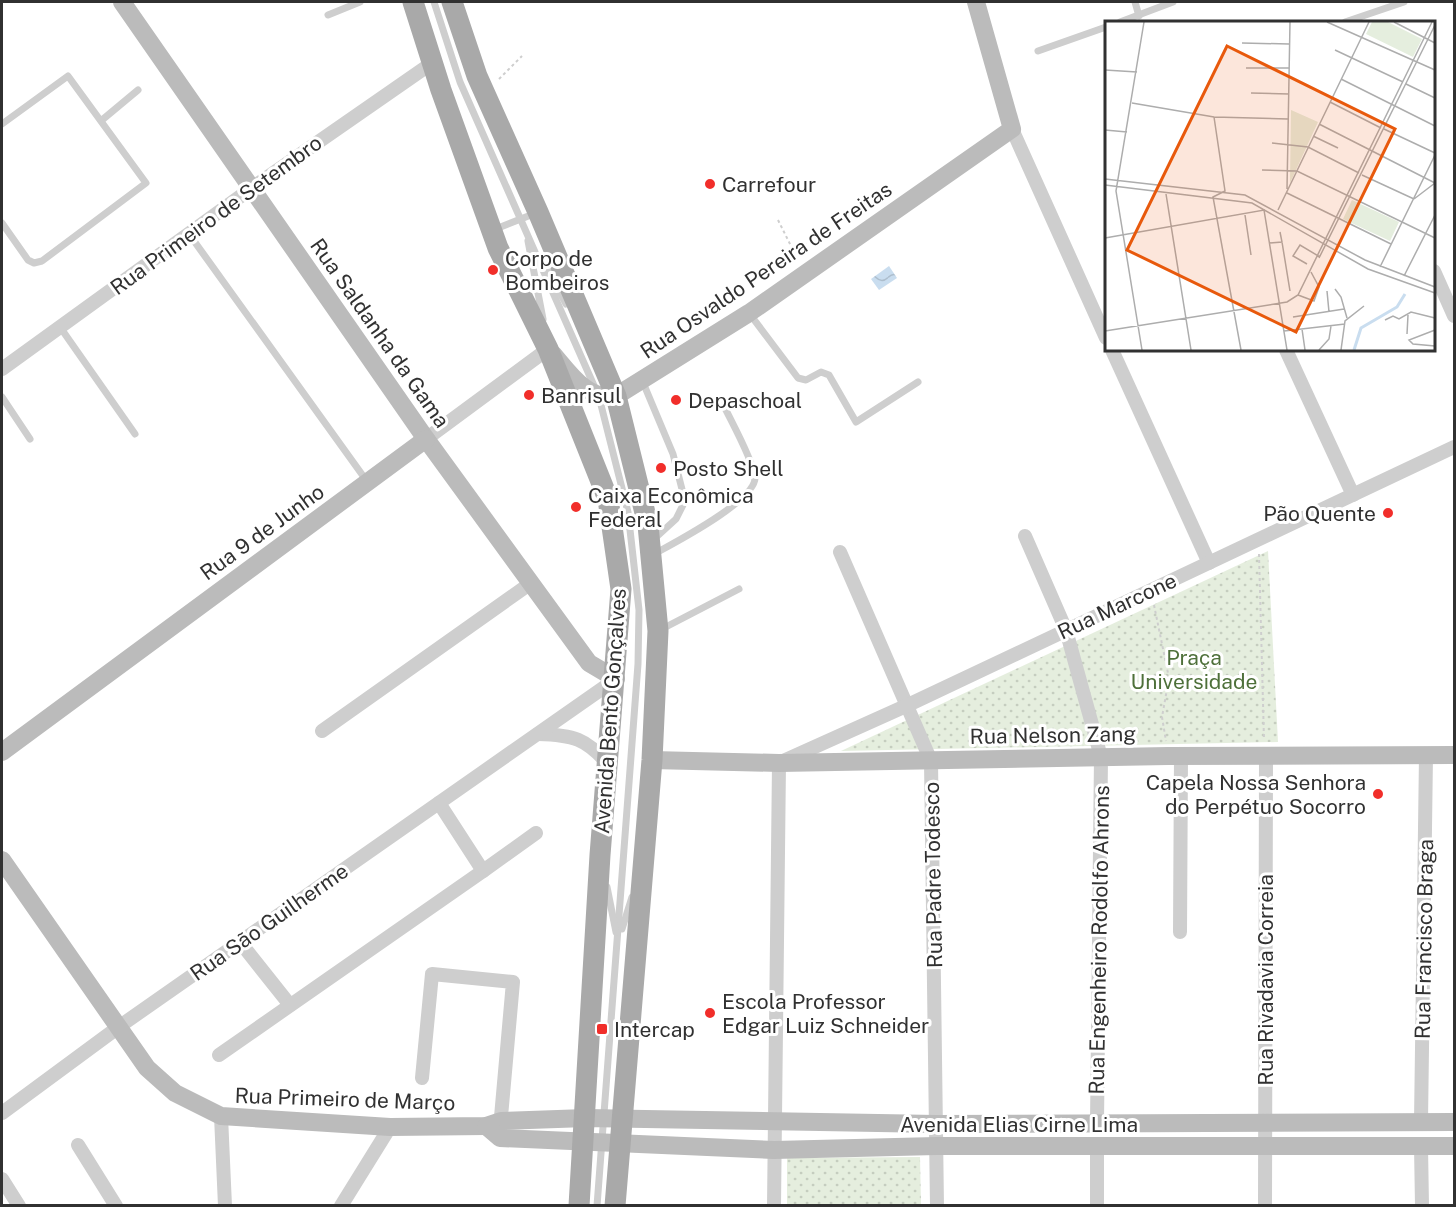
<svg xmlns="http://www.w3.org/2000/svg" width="1456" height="1207" font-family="'Public Sans',sans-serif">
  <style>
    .park { fill: url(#park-dots) }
    .water { fill: url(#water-waves) }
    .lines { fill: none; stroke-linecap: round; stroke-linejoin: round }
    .path { stroke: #cecece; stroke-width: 2; stroke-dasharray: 3 3; stroke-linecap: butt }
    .lane { stroke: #cecece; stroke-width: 7 }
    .street { stroke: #cecece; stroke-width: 14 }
    .secondary { stroke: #bbb; stroke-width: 18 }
    .primary { stroke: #a9a9a9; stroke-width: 21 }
    .poi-dot { fill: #f12e2a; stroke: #fff; stroke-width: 2 }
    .labels { text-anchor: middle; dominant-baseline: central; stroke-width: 6; stroke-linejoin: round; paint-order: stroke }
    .poi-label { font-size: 21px; fill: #313131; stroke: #fff; text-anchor: start }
    .street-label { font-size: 21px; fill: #313131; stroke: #fff }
    .park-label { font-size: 21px; fill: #4e703a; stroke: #fff }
    .inset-river { fill: none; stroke: #c9ddef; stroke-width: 3 }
    .inset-road { fill: none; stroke: #adadad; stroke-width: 1.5 }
    .view { fill: #e8590c; fill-opacity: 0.15; stroke: #e8590c; stroke-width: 3 }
    .inset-edge { fill: none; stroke: #313131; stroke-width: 3 }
  </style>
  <defs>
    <pattern id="park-dots" width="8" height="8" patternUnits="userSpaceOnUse" patternTransform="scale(1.5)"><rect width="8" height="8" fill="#e5eede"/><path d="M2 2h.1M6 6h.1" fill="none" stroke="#c5cdbf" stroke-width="1.8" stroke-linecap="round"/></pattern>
    <pattern id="water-waves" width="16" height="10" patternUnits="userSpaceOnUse" patternTransform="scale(1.5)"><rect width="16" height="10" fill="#c9ddef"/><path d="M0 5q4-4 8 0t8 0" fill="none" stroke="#adbecd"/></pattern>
  </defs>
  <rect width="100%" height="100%" fill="#fff"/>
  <!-- park -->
  <g class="park">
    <path d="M1268,551L1278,742L841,751Z"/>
    <path d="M920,1157L921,1205H787V1158Z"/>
  </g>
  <!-- water -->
  <path class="water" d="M889,266L897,278L879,290L871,279Z"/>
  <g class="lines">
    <!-- path -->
    <g class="path">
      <path d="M499,79L522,56"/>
      <path d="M778,220L794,252L818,236L822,241"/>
      <path d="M1259,554L1264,740"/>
      <path d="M1154,605L1169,678L1162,717L1166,741"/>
    </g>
    <!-- lane -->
    <g class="lane">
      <path d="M434,2L460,82L599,397L628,512L639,610L638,664L597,1206"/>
      <path d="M1135,2L1139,16"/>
      <path d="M328,15L360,2"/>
      <path d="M1120,22L1173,2"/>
      <path d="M1345,22L1404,2"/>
      <path d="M1038,51L1106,27"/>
      <path d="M102,120L138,90"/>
      <path d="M2,124L68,76L146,183L42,261L34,263L28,260L2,223"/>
      <path d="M493,230L536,213"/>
      <path d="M189,234L366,480"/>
      <path d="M528,241L543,319"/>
      <path d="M549,272L566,304"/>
      <path d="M749,313L798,378L806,380L821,372L829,375L856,422L918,382"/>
      <path d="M60,327L135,434"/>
      <path d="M642,380L673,454L685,501L676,519L653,540"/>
      <path d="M2,397L30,439"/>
      <path d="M654,554C674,543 757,500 755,477C753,460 731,421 723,404"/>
      <path d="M660,630L739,589"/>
      <path d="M607,887L616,932"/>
      <path d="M622,929L632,897"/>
    </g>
    <!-- street -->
    <g class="street">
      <path d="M1012,129L1106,338"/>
      <path d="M1434,271L1454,316"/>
      <path d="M1112,350L1209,563"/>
      <path d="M1286,350L1353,495"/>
      <path d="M2,369L252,188L432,63"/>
      <path d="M426,439L548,349"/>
      <path d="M1025,536L1066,630L1101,757L1097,1123"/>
      <path d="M840,552L931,761L937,1206"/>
      <path d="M322,731L531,583"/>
      <path d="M538,734C573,735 586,738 609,765"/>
      <path d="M439,803L483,871L536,833"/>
      <path d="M1180,932L1181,756"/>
      <path d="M240,942L290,1005"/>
      <path d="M219,1055L483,871"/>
      <path d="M422,1078L432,974L513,982L500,1128"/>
      <path d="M2,1113L120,1026L616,679"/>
      <path d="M221,1116L225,1206"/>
      <path d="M1421,1122L1426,755"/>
      <path d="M78,1145L116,1206"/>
      <path d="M1097,1146V1206"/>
      <path d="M1421,1146L1422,1206"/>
      <path d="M2,1179L19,1206"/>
      <path d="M341,1206L390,1127"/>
      <path d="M774,1206L779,763L908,705L1454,447"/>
      <path d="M1265,1206L1266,755"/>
    </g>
    <!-- secondary -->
    <g class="secondary">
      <path d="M122,2L426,439L589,663L616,679"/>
      <path d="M553,354C570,374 588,401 616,396L749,313L1012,129L976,2"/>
      <path d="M2,752L426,439"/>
      <path d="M652,760L779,763L1168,756L1454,755"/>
      <path d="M2,860L147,1068L175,1093L221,1116L390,1127L486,1126L501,1121L586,1118L936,1124L1454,1122"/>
      <path d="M486,1126L500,1138L774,1150L936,1146H1454"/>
    </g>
    <!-- primary -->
    <g class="primary">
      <path d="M413,2L441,90L498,248L548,349L608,499L621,589L600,855L579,1206"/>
      <path d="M452,2L477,76L538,212L616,396L648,525L658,631L652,760L615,1206"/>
    </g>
  </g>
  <!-- markers -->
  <g class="poi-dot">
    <circle cx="710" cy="184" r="6"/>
    <circle cx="493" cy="270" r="6"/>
    <circle cx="529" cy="395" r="6"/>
    <circle cx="676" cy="400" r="6"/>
    <circle cx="661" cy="468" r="6"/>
    <circle cx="576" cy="507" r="6"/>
    <circle cx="1388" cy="513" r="6"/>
    <circle cx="1378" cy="794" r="6"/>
    <circle cx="710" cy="1013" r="6"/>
    <rect x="596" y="1023" width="12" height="12" rx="3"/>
  </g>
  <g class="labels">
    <!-- poi labels -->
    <g class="poi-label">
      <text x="722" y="184">Carrefour</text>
      <text x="505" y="258">Corpo de<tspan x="505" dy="24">Bombeiros</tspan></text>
      <text x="541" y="395">Banrisul</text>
      <text x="688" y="400">Depaschoal</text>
      <text x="673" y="468">Posto Shell</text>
      <text x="588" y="495">Caixa Econômica<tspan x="588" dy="24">Federal</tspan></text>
      <text x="1376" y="513" text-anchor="end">Pão Quente</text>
      <text x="1366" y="782" text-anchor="end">Capela Nossa Senhora<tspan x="1366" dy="24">do Perpétuo Socorro</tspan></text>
      <text x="722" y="1001">Escola Professor<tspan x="722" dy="24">Edgar Luiz Schneider</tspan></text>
      <text x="614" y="1029">Intercap</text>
    </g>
    <!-- street labels -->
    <g class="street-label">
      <text transform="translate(216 215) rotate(-36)">Rua Primeiro de Setembro</text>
      <text transform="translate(766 270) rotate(-34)">Rua Osvaldo Pereira de Freitas</text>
      <text transform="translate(380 333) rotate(55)">Rua Saldanha da Gama</text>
      <text transform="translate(262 532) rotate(-36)">Rua 9 de Junho</text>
      <text transform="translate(1117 606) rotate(-25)">Rua Marcone</text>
      <text transform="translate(610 711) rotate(-86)">Avenida Bento Gonçalves</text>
      <text transform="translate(1053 735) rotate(-1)">Rua Nelson Zang</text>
      <text transform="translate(933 875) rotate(-91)">Rua Padre Todesco</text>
      <text transform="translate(269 922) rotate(-35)">Rua São Guilherme</text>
      <text transform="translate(1424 939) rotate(-89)">Rua Francisco Braga</text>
      <text transform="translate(1099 940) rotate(-89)">Rua Engenheiro Rodolfo Ahrons</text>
      <text transform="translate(1265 980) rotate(-90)">Rua Rivadavia Correia</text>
      <text transform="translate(345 1099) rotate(2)">Rua Primeiro de Março</text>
      <text x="1019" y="1124">Avenida Elias Cirne Lima</text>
    </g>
    <!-- park labels -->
    <g class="park-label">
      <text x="1194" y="657">Praça<tspan x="1194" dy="24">Universidade</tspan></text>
    </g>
  </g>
  <!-- overview -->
  <g transform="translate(1105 21)">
    <rect width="330" height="330" fill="#fff"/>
    <path d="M267,1H283L317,18L308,36L261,13ZM186,89L213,101L185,162ZM247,179L294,201L285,220L238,198Z" fill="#e5eede"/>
    <path class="inset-river" d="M249,329L256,307L292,286L300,273"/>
    <path class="inset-road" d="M222,1L330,49M289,1L330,22M137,22L184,23M230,29L298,61M141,47H184M0,49L32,51M236,58L330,105M301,63L330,77M146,72L184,73M225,81L276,107M27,82L109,96L183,98M109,96L120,170L108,176L136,329M214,103L330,162M279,108L330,132M0,109L22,111M208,115L233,127M167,122L203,126L254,152M157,149L192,150L330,217M257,154L309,178M0,158L140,174L260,239L330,266M0,164L147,182L263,248L330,272M182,168L185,1M182,172L286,223M61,173L86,329M309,178L330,162M173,189L264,1M140,194L146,234M0,217L159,189L182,329M177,221L185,270M164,222L177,221L175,211M214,237L330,4M202,243L188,235L195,224L215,236M275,246L330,134M299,255L330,194M230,268L236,276L242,297M222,270L224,291M193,274L209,280L214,266L206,251M188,296L239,288M280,299L288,295L294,298L306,291L330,297M197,308L200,329M330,309L304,319L308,323L330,325M0,310L182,281L193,274L327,1M179,310L240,303M302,313L303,294M37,329L11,170L39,1M214,329L224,318L226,305M236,329L240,300L259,285"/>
    <path class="view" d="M122,25L290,108L191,311L22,229Z"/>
    <rect width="330" height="330" class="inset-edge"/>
  </g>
  <!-- border -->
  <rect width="1456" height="1207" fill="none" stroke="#313131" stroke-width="6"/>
</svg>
